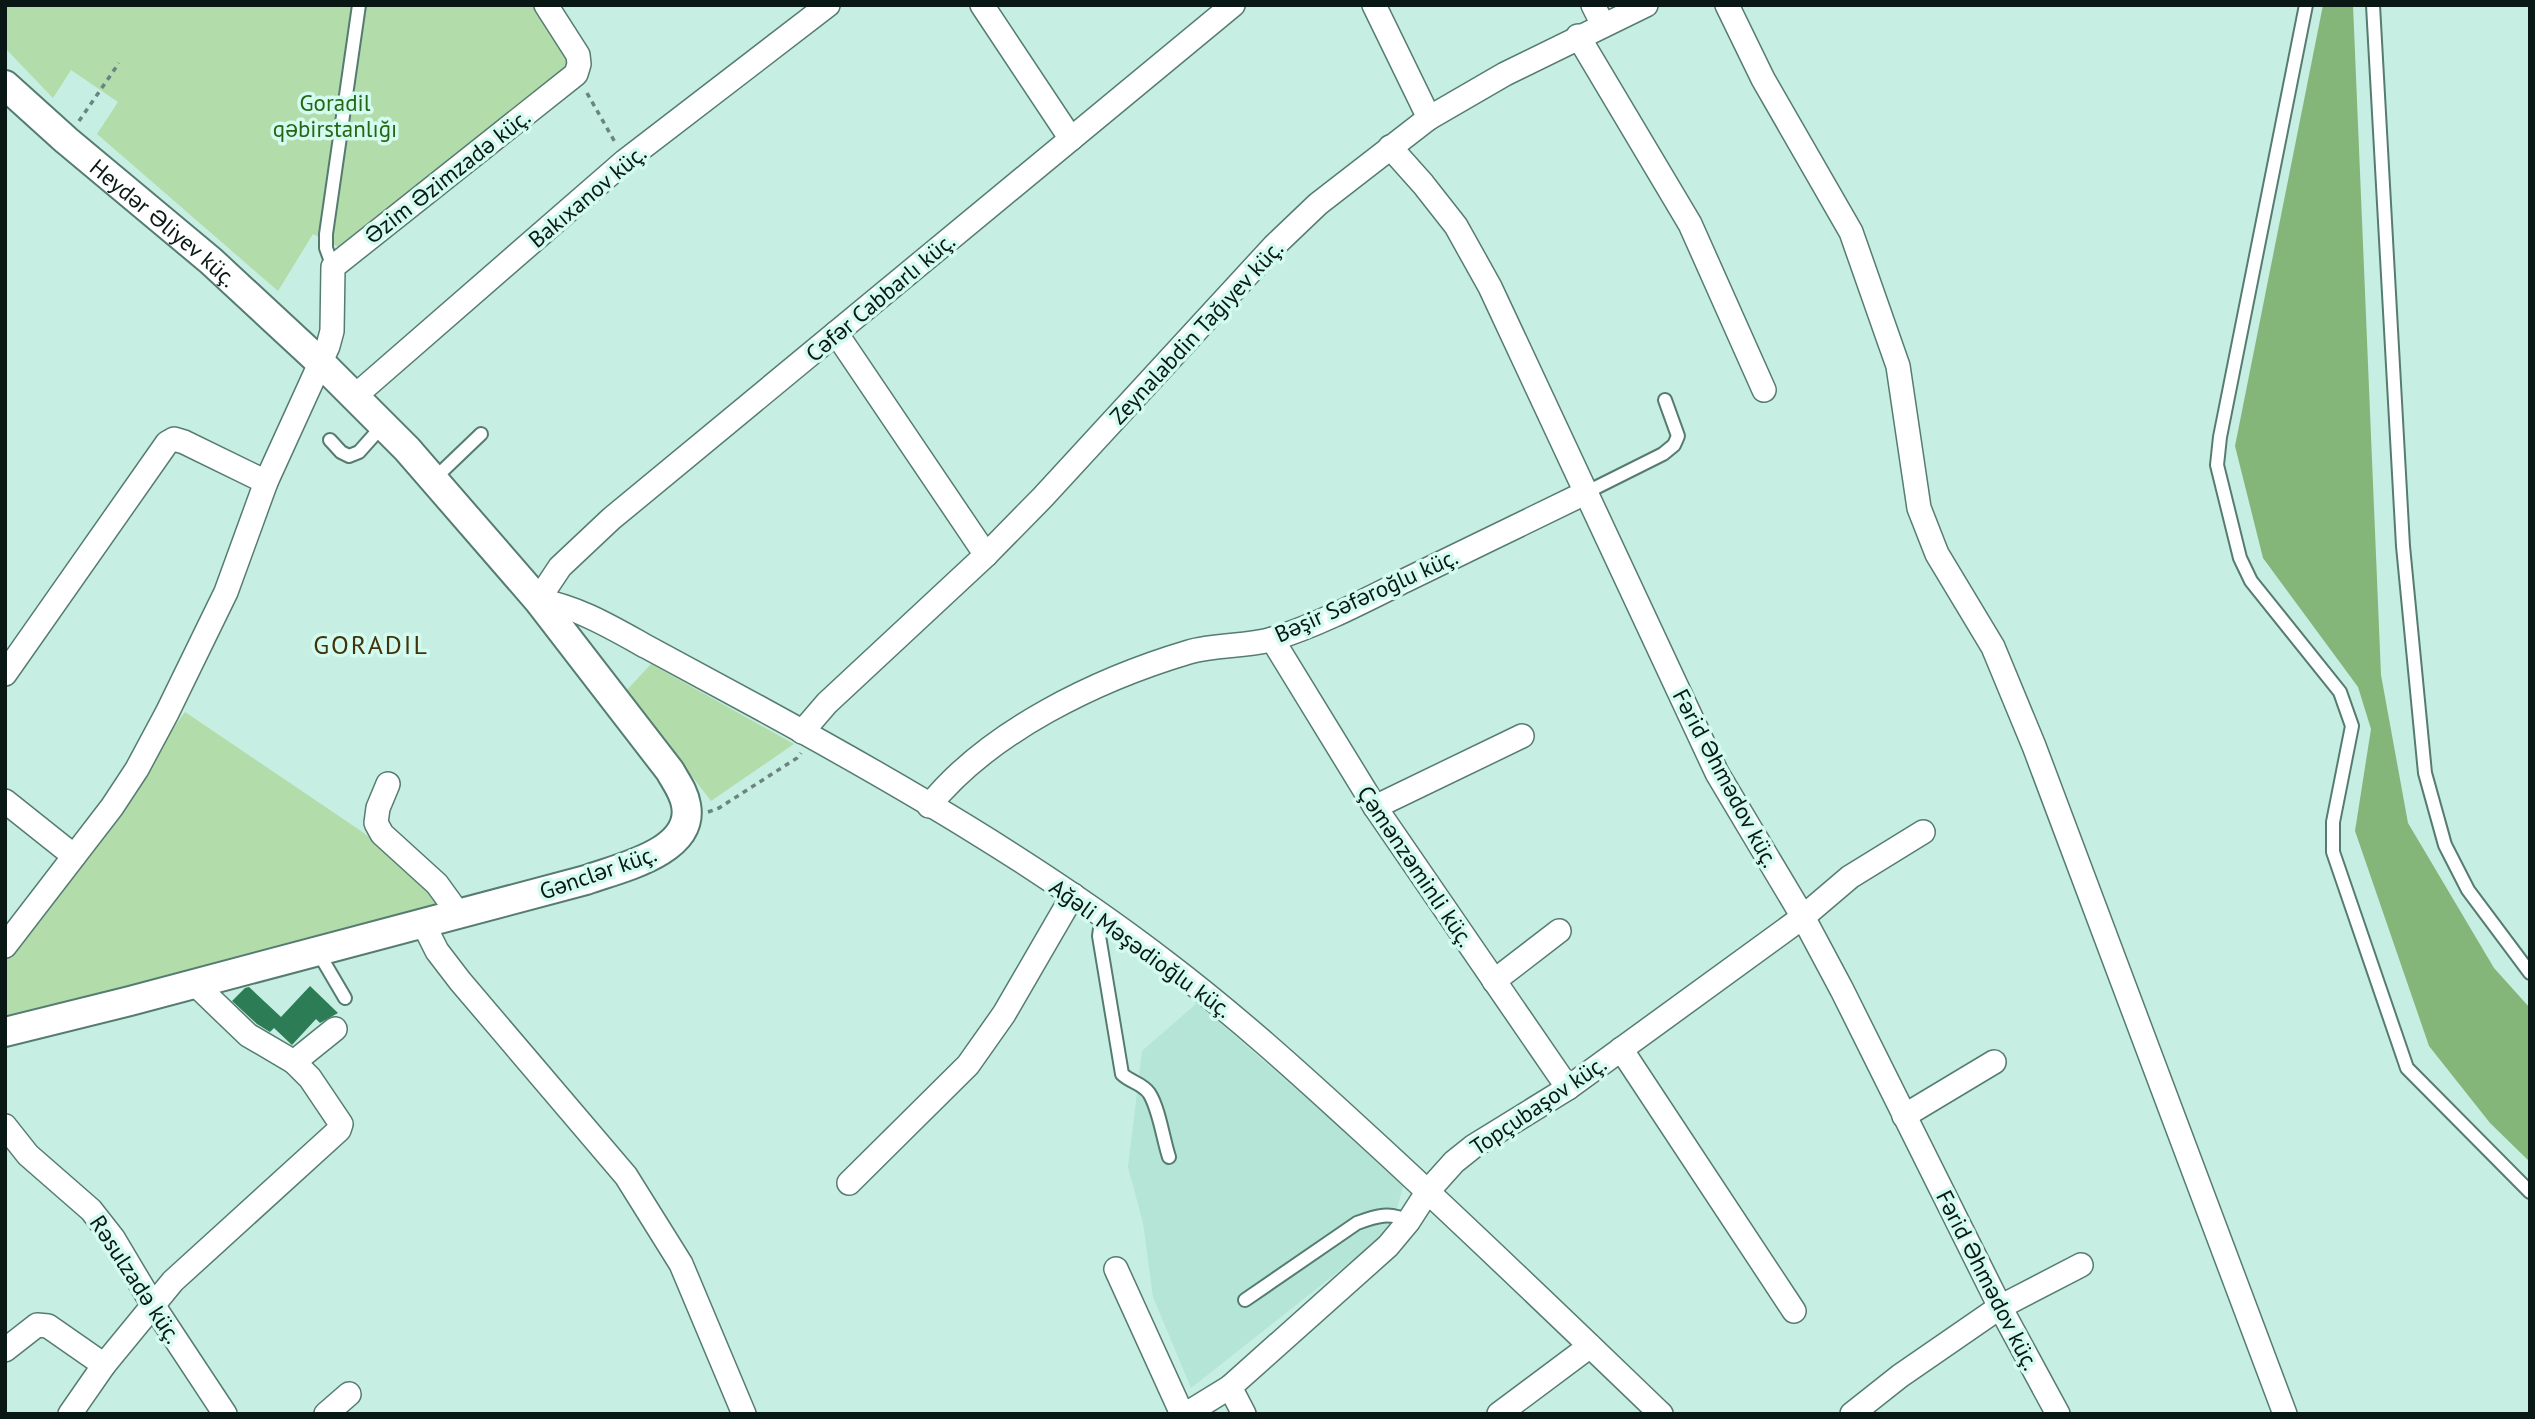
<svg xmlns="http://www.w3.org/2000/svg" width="2535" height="1419" font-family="'PT Sans',sans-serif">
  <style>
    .built { fill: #b4e5d7 }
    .green { fill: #b2dca9 }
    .forest { fill: #84b67a }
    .building { fill: #2c7c55 }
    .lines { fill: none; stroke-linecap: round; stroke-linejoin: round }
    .service-casing { stroke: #567c72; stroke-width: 16 }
    .minor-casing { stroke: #567c72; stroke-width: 26 }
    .tertiary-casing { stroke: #567c72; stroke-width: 32 }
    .path { stroke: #69857e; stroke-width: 3.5; stroke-dasharray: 5 5; stroke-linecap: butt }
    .service { stroke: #fff; stroke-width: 12 }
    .minor { stroke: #fff; stroke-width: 23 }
    .tertiary { stroke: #fff; stroke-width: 28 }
    .labels { text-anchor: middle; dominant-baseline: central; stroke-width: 7; stroke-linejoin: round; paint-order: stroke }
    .park-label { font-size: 23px; fill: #256614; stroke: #d3fbf0 }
    .street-label { font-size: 23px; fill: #091815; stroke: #d3fbf0 }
    .quarter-label { font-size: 26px; letter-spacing: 2px; fill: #43330a; stroke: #d3fbf0 }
  </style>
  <rect width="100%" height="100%" fill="#c6eee3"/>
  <!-- built -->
  <path class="built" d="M1197,1003L1404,1183L1391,1230L1191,1388L1153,1297L1143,1223L1128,1167L1142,1051Z"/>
  <!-- green -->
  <g class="green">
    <path d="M5,5H533L574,65L344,250L313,234L278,291L97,134L118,102L71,70L53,98L5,48Z"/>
    <path d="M651,664L794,744L711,801L626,691Z"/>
    <path d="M185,712L361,831L434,885L443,902L278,956L5,1020V961Z"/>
  </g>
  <!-- forest -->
  <path class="forest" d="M2323,5H2353L2381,675L2408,823L2494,968L2530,1008V1162L2490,1123L2429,1046L2355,831L2371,729L2358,687L2263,558L2235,446Z"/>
  <!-- building -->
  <path class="building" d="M310,986L338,1013L320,1023L316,1019L292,1045L274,1028L270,1032L257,1024L232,1001L245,988L249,987L281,1017Z"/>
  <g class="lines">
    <defs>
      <g id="service">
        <path d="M2306,5L2220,437L2217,465L2240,558L2251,581L2340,692L2352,726L2333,822V852L2407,1068L2530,1192"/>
        <path d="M2373,5L2403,546L2425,773L2445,845L2468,890L2530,973"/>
        <path d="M333,267L326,248V234L359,5"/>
        <path d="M330,440L341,452L349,456L359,452L383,425"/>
        <path d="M434,479L481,434"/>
        <path d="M1585,493L1663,454L1674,445L1678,436L1665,400"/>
        <path d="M1102,915L1099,936L1122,1074C1130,1082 1142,1083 1149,1093C1159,1108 1163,1139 1169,1157"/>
        <path d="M318,952L345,998"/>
        <path d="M1245,1300L1357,1223C1376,1216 1391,1211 1408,1222"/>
      </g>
      <g id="minor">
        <path d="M982,5L1071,139"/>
        <path d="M1233,5L611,519L560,567L538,600C578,607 611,627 647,647C684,667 721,687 758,707C899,784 1041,866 1168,964C1235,1015 1298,1072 1360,1129C1462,1222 1561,1318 1661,1414"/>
        <path d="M1374,5L1429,118"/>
        <path d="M1593,5L1603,25"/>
        <path d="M1727,5L1763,79L1851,232L1898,366L1919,508L1937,554L1993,647L2034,746L2285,1414"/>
        <path d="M1578,36L1690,224L1764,390"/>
        <path d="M1390,147L1423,184L1456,226L1490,287L1717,773L1803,917L1842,990L2000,1307L2058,1414"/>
        <path d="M836,333L986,555"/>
        <path d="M355,396L625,161L828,5"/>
        <path d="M1272,639L1375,807L1568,1088"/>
        <path d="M5,674L167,443L174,439L184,442L266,482"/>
        <path d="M802,732L827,703L986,555L1043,497L1274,246L1318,204L1429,118L1505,74L1646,5"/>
        <path d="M388,784L378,808L376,823L382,834L437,884L458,913"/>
        <path d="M5,801L74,856"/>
        <path d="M929,806C989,731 1098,679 1189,652C1216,644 1246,647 1273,639C1318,625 1362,602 1404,581C1464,552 1525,522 1585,493"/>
        <path d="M1375,807L1522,736"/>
        <path d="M423,923L437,951L460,981L626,1176L681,1264L744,1414"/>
        <path d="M5,946L112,807L137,769L167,713L226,592L266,482L328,346L332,331L333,267L576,74L579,64L578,55L546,5"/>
        <path d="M1494,981L1559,931"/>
        <path d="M1621,1049L1794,1311"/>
        <path d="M294,1062L335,1029"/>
        <path d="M1904,1116L1994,1062"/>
        <path d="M5,1126L28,1155L91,1210L113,1238L153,1305L225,1414"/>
        <path d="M849,1183L968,1065L1004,1014L1073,895"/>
        <path d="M1116,1269L1182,1414"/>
        <path d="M5,1350L37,1325L48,1326L104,1365"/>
        <path d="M1230,1387L1244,1414"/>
        <path d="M70,1414L104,1365L173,1281L339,1130L341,1124L310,1078L294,1062L248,1035L195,984"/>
        <path d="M326,1414L349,1394"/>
        <path d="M1186,1414L1230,1387L1388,1246L1408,1222L1428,1191L1454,1162L1474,1146L1568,1088L1803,917L1850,877L1923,832"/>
        <path d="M1499,1414L1590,1346"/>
        <path d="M1852,1414L1900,1376L2000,1307L2081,1265"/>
      </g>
      <g id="tertiary">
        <path id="s1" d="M5,85L66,140L211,261L321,363L407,449L538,600L670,771C676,782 684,792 686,805C695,852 619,868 586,880L130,1001L5,1032"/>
      </g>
    </defs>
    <!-- service casing -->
    <use href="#service" class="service-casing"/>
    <!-- minor casing -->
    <use href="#minor" class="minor-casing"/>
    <!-- tertiary casing -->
    <use href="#tertiary" class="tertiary-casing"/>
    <!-- path -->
    <g class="path">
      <path d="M587,93L616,144"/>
      <path d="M79,121L119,63"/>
      <path d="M708,812L719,808L797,758L801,753"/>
    </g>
    <!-- service -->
    <use href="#service" class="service"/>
    <!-- minor -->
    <use href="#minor" class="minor"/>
    <!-- tertiary -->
    <use href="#tertiary" class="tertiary"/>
  </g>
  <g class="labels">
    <!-- park labels -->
    <g class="park-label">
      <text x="335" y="102">Goradil<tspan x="335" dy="26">qəbirstanlığı</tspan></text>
    </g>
    <!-- street labels -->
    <g class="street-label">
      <text transform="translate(447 176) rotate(-38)">Əzim Əzimzadə küç.</text>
      <text transform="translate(587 196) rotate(-40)">Bakıxanov küç.</text>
      <text stroke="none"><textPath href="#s1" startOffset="210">Heydər Əliyev küç.</textPath></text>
      <text transform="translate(880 297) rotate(-40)">Cəfər Cabbarlı küç.</text>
      <text transform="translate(1196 332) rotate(-47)">Zeynalabdin Tağıyev küç.</text>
      <text transform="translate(1366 595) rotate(-24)">Bəşir Səfəroğlu küç.</text>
      <text transform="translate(1726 778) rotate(62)">Fərid Əhmədov küç.</text>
      <text transform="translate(1416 866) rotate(56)">Çəmənzəminli küç.</text>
      <text transform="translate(598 872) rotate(-19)">Gənclər küç.</text>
      <text transform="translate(1141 948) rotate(36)">Ağəli Məşədioğlu küç.</text>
      <text transform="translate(1538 1105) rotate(-34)">Topçubaşov küç.</text>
      <text transform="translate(136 1279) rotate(57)">Rəsulzadə küç.</text>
      <text transform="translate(1988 1280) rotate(63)">Fərid Əhmədov küç.</text>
    </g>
    <!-- quarter labels -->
    <g class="quarter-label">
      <text x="371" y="644">GORADIL</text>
    </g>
  </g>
  <!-- border -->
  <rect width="2535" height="1419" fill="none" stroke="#091815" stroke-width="14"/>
</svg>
